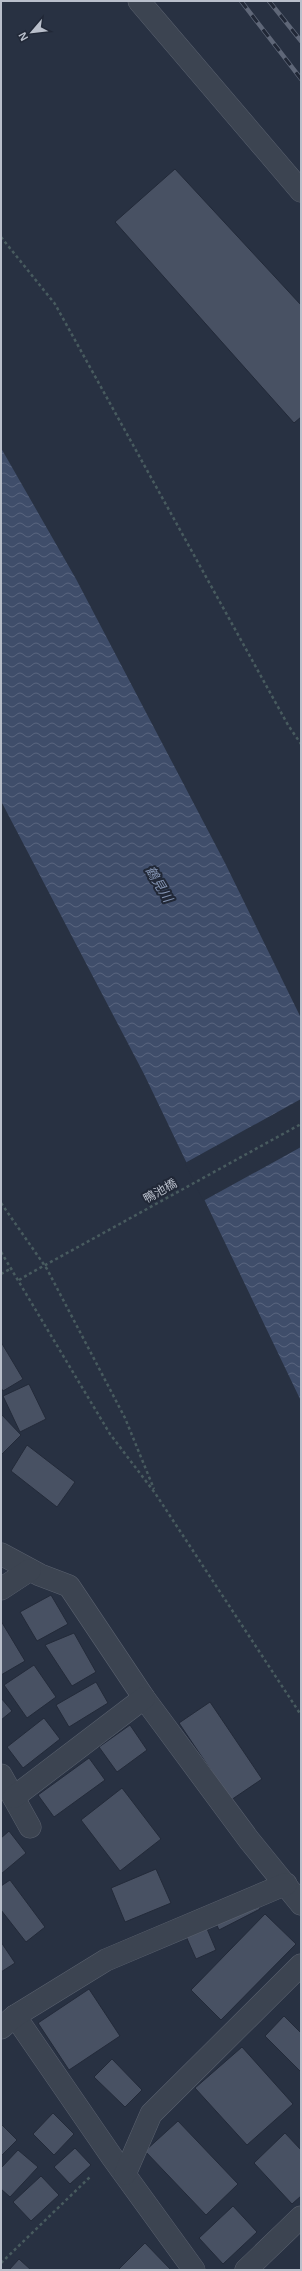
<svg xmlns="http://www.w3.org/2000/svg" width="302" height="2271" font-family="Arial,'Noto Sans JP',sans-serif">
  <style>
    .water { fill: url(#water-waves) }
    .pier { fill: #283142 }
    .building { fill: #485163; stroke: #232a39 }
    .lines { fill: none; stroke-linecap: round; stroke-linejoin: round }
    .minor-casing { stroke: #5a616f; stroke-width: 23 }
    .path { stroke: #485b5f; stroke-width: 2.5; stroke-dasharray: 3 3; stroke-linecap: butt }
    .minor { stroke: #3c4451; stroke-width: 22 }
    .rail-casing { stroke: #5f6778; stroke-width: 4.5 }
    .rail { stroke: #212837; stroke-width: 3; stroke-dasharray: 9; stroke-linecap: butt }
    .path-bridge { stroke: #485b5f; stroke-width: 2.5; stroke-dasharray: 3 3; stroke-linecap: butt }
    .labels { text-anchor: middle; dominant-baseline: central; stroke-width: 4; stroke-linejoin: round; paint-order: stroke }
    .street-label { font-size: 12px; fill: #b9bfcb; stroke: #212837 }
    .water-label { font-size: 13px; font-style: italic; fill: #8393b1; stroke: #212837 }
  </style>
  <defs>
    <pattern id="water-waves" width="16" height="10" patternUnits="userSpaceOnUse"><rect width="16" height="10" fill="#3f4d6a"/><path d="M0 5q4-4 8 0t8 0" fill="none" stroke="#59657e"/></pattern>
  </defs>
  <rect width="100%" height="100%" fill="#283142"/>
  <!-- water -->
  <path class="water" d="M1,448L76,579L225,863L301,1018V1401L144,1074L1,801Z"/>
  <!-- pier -->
  <path class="pier" d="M301,1099V1147L203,1201L185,1163Z"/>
  <!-- building -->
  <g class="building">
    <path d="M175,169L301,305V417L294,423L115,222Z"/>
    <path d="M1,1342L23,1379L3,1391L1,1388Z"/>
    <path d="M29,1384L46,1419L20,1432L3,1396Z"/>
    <path d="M1,1414L21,1435L1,1455Z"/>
    <path d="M27,1445L75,1482L57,1507L11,1471Z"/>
    <path d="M51,1595L68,1624L37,1641L20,1612Z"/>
    <path d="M1,1621L25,1661L1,1675Z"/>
    <path d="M74,1633L96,1672L72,1686L45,1645Z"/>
    <path d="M34,1665L56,1697L27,1718L4,1685Z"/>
    <path d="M96,1682L108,1703L69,1727L56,1705Z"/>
    <path d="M1,1698L12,1711L1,1720Z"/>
    <path d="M210,1702L262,1779L231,1800L179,1723Z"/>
    <path d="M44,1718L60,1739L23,1768L7,1747Z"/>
    <path d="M130,1725L147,1750L117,1772L99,1747Z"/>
    <path d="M89,1758L105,1780L54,1817L38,1795Z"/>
    <path d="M122,1788L161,1839L120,1871L81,1820Z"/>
    <path d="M9,1831L26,1853L1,1874V1838Z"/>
    <path d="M156,1869L171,1903L125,1922L111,1888Z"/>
    <path d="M10,1880L45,1927L26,1942L1,1910V1886Z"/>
    <path d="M256,1900L260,1909L219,1930L215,1921Z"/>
    <path d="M265,1914L296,1944L221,2020L191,1990Z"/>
    <path d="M205,1924L216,1950L196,1959L185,1934Z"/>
    <path d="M1,1942L15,1963L1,1972Z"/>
    <path d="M89,1989L120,2036L69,2070L38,2023Z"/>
    <path d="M284,2016L301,2033V2072L265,2036Z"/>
    <path d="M242,2047L293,2104L247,2145L195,2088Z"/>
    <path d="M112,2059L142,2090L125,2107L94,2077Z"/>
    <path d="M53,2113L74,2134L54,2155L33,2134Z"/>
    <path d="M178,2121L238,2184L206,2215L145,2151Z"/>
    <path d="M1,2124L17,2140L1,2156Z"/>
    <path d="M285,2133L301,2150V2196L292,2204L254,2163Z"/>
    <path d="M75,2148L91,2165L70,2184L54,2167Z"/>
    <path d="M18,2150L38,2167L10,2197L1,2189V2168Z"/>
    <path d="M41,2176L59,2195L31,2221L13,2202Z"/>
    <path d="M233,2206L257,2232L223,2264L199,2238Z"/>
    <path d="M145,2243L171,2270H118Z"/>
    <path d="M19,2259L31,2270H9Z"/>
  </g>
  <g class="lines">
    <defs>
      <g id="minor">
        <path d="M139,1L301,191"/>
        <path d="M1,1554L40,1575L69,1586L144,1698L249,1840L301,1904"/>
        <path d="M1,1589L30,1570"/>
        <path d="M1,1775L30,1827"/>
        <path d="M14,1797L144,1698"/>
        <path d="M15,2016L112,2157L194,2270"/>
        <path d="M1,2028L15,2016L106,1960L286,1884"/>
        <path d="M125,2174L151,2114L301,1965"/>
        <path d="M246,2270L301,2217"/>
      </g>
    </defs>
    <!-- minor casing -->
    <use href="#minor" class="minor-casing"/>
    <!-- path -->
    <g class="path">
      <path d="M1,237L55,304L288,725L301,744"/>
      <path d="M1,1203L47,1269L125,1418L154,1489"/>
      <path d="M1,1252L110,1434L155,1493L301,1715"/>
      <path d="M1,1274L12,1268"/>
      <path d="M19,1280L29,1274"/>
      <path d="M1,2263L91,2176"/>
    </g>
    <!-- minor -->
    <use href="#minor" class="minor"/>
    <defs>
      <g id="rail">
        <path d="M241,1L301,79"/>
        <path d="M269,1L301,41"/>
      </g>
    </defs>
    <!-- rail casing -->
    <use href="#rail" class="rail-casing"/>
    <!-- rail -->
    <use href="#rail" class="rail"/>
    <!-- path-bridge -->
    <path class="path-bridge" d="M29,1274L301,1124"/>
  </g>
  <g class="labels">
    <!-- street labels -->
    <g class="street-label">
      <text transform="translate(160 1191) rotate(-29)">鴨池橋</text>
    </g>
    <!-- water labels -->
    <g class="water-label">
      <text transform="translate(159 884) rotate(59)">鶴見川</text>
    </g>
  </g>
  <!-- border -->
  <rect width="302" height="2271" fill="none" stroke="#b9bfcb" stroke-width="4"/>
  <!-- north arrow -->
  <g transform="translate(32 32) rotate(242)" stroke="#212837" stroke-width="3" paint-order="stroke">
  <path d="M0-3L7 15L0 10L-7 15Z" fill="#b9bfcb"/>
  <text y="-6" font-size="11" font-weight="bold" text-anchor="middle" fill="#b9bfcb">N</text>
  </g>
</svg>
